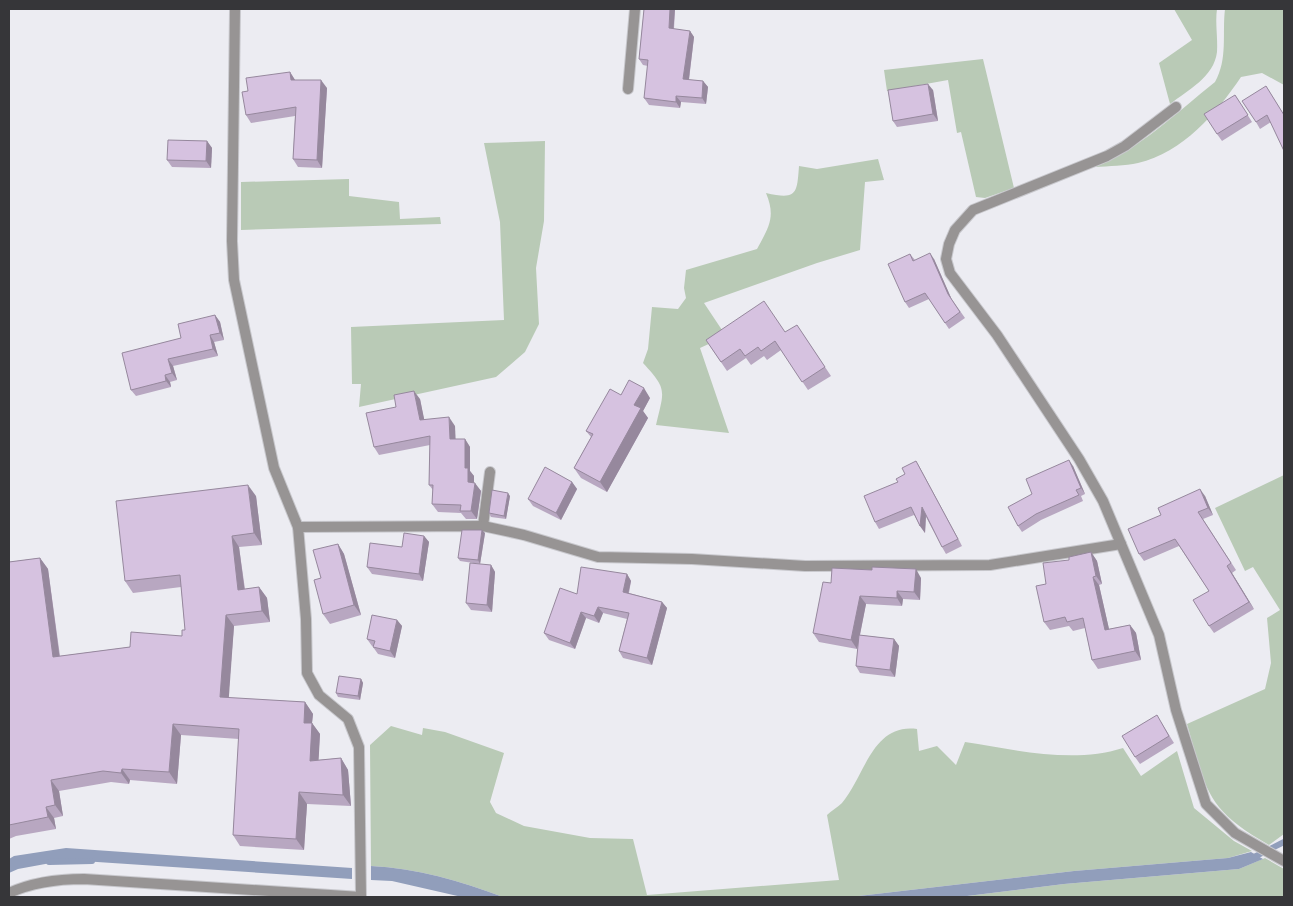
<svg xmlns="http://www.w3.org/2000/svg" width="1293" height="906" font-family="Overpass,sans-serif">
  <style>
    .green { fill: #b9cab6 }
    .water { fill: #919ebb }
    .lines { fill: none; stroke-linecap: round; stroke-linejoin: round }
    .stream { stroke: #919ebb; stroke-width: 6 }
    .minor-casing { stroke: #c8c8cd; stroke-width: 12 }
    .tertiary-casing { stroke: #c8c8cd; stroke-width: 12 }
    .minor { stroke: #979494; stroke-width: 10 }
    .tertiary { stroke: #979494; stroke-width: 10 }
    .wall { fill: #b8a7c1 }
    .shaded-wall { fill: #96889d }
    .building { fill: #d6c2e0; stroke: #96889d }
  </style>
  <rect width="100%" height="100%" fill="#ececf2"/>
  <!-- green -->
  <g class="green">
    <path d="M1174,9H1217C1215,23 1218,38 1217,52C1214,77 1188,90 1170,104L1159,63L1192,40Z"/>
    <path d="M1225,9H1284V85L1262,73L1241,77C1216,114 1183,152 1138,163C1125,166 1109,166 1095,167C1140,149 1177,112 1215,82C1228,59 1222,34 1225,9Z"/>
    <path d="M983,59L1014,188L985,198L976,197L961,132L957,133L948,80L887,91L884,70Z"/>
    <path d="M545,141L544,221L536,268L539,324L525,352L496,377L359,407L361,384H352L351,327L504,320L500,222L484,143Z"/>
    <path d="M878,159L884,180L865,182L860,250L817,263L704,303L726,336L700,348L729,433L656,425C664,390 668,390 643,363L648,349L652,307L678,309L686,298L684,288L686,270L757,249C769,227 776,217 766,193C797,200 797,194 799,166L817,169Z"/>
    <path d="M349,179V196L399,202L400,219L440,217L441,224L241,230V182Z"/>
    <path d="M1284,475V834L1269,845C1206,809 1206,791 1187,724L1265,689L1271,663L1267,618L1280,610L1253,567L1245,571L1215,508Z"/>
    <path d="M391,726L422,735L423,728L445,732L504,753L490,802L496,813L524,826L590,838L633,839L647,895L839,880L827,815C831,811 838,807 842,803C865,776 872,723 917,729L919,751L937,746L956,765L965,742C1016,750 1073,764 1123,748L1141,776L1177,751L1194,808L1234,841L1252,851L1228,858L1074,871L850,897H503C461,881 416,868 371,866L370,745Z"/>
    <path d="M1265,858L1284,869V897H959L1064,884L1239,869Z"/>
  </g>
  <!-- water -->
  <g class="water">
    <path d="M66,848L352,868V879L67,860L18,869L9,873V859L14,856Z"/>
    <path d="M1251,852L1263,859L1239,869L1064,884L959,897H850L1074,871L1228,858Z"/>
    <path d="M371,866C416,868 461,881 503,897H462L392,881L371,880Z"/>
  </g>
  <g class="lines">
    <!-- stream -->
    <g class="stream">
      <path d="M1250,859L1284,842"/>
      <path d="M49,862L92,861"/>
    </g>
    <defs>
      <g id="minor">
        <path d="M235,9L232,241L234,280L274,468L298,527L306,619L307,673L319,695L348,719L359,747L361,897"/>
        <path d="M628,89L635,9"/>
        <path d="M1176,107L1125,146L1107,156L973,210L955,230L949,244L946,259L950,273L997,335L1079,459L1103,501L1159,635L1176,710L1206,804L1235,833L1284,861"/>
        <path d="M483,526L490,472"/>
        <path d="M298,527L483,526L524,535L598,557L692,559L805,566L990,565L1121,544"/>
      </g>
      <path id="tertiary" d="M9,893C33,882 57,879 84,879L361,897"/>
    </defs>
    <!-- minor casing -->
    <use href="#minor" class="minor-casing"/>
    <!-- tertiary casing -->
    <use href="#tertiary" class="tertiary-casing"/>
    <!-- minor -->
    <use href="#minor" class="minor"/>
    <!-- tertiary -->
    <use href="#tertiary" class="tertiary"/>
  </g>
  <!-- wall -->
  <g class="wall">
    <path d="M644,9H675L674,29L690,31L694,37L689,80L703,81L708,87L706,104L681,102L680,108L649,105L644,98L648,66L643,65L639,59Z"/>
    <path d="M290,72L295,80L327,88L322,168L298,167L293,159L295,116L251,123L246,115L248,91Z"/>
    <path d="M1266,86L1284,115V151L1271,122L1260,129L1256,122Z"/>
    <path d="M933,90L938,121L897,127L893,121Z"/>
    <path d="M1235,95L1252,122L1222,141L1217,134Z"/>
    <path d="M207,141L212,148L211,168L172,167L167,160Z"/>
    <path d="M910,254L915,260L934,259L952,300L965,318L949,329L929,299L909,308L905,302Z"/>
    <path d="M215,315L220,322L224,340L214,342L218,356L173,366L177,380L170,382L171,387L136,396L131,390L181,338Z"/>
    <path d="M786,332L803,334L831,376L808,390L781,350L767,360L764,356L751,365L746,358L727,371L706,340Z"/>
    <path d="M621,395L650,398L643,411L648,418L607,492L581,478L574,468L591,437L586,431Z"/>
    <path d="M420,399L424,420L455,426V439H465L470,447V471L474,476V483L481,491L477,519H466L461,513L438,512L432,504L433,490L429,485L430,445L379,455L374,447L396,407Z"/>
    <path d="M916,461L920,468L962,546L946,554L942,547L926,517L925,533L920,526L914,515L879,529L875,522L898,482L905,474Z"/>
    <path d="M1073,466L1085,494L1081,496L1083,501L1041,520L1022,532L1018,526L1032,494Z"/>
    <path d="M572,482L577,489L561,520L533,506L528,499Z"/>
    <path d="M256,496L262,545L239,547L245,589L259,587L267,598L270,622L234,626L228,698L305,702L313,714L312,723L320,734L318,760L341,758L348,770L351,806L307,804L304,850L240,846L233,835L239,739L181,735L177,784L130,780L129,784L111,782L59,791L63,816L54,818L56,829L16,836L9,839V562L40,558L48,569L60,656L130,647L182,636L185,630L181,587L133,593L125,581Z"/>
    <path d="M510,496L506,519L491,517L489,513Z"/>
    <path d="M1205,496L1213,515L1203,519L1236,570L1232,573L1254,609L1214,633L1209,626V591L1179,546L1144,561L1139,554Z"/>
    <path d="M485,533L480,564L460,561L458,558Z"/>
    <path d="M424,536L429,542L423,581L372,574L367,567Z"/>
    <path d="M338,544L344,554L361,615L330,624L323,614L321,578Z"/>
    <path d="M1091,552L1097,561L1102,584L1099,585L1109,629L1130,625L1136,633L1141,660L1098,669L1092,660L1085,628L1073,631L1069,626L1050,630L1044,622L1046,584L1069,560Z"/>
    <path d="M491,565L495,572L492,612L471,610L466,603Z"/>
    <path d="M872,570L921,578L920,600L903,599L902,606L866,604L860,635L894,639L899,646L895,677L860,673L856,666L859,642L857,649L819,642L813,633L831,583Z"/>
    <path d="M627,574L631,581L629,593L662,602L667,608L652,665L623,658L619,651L627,619L603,613L599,623L586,618L575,649L549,640L544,633L577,594Z"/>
    <path d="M397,620L402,626L395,658L378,654L373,647L374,646H372L367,639Z"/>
    <path d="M361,679L363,683L360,700L338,697L336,693Z"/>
    <path d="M1161,722L1174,743L1140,764L1135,757Z"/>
  </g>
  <!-- shaded-wall -->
  <g class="shaded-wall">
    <path d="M670,9H675L673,35L669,28Z"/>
    <path d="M690,31L694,37L688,86L683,79Z"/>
    <path d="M290,72L295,80L297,88L291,80Z"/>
    <path d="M321,80L327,88L322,168L317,160Z"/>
    <path d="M703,81L708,87L706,104L702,98Z"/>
    <path d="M928,84L933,90L938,121L933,114Z"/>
    <path d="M676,96L681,102L680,108L676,102Z"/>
    <path d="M207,141L212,148L211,168L206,161Z"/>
    <path d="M930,253L934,259L952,300L965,318L948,294Z"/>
    <path d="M215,315L220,322L224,340L220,333Z"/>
    <path d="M210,335L214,342L218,356L213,349Z"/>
    <path d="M168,359L173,366L177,380L172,373Z"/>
    <path d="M165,375L170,382L171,387L166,381Z"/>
    <path d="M644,388L650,398L643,411L648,418L607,492L600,482L634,405Z"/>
    <path d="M414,391L420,399L426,428L420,420Z"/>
    <path d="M449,417L455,426L456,447L450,439Z"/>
    <path d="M465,439L470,447V471L474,476V490L468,482L465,468Z"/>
    <path d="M1069,460L1073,466L1085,494L1081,488Z"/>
    <path d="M916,461L920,468L962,546L958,539Z"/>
    <path d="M572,482L577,489L561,520L556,513Z"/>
    <path d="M475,483L481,491L477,519L471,511Z"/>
    <path d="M248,485L256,496L262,545L254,533Z"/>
    <path d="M1200,489L1205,496L1213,515L1208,508Z"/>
    <path d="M508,493L510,496L506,519L504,516Z"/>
    <path d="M922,507L926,514L925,533L920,526Z"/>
    <path d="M482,530L485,533L480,564L478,560Z"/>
    <path d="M232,536L239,547L246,601L238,590Z"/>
    <path d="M424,536L429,542L423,581L419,574Z"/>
    <path d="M338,544L344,554L361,615L354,605Z"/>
    <path d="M1091,552L1097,561L1102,584L1096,576Z"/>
    <path d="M40,558L48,569L61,668L53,657Z"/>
    <path d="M491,565L495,572L492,612L487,605Z"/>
    <path d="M1227,566L1232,573L1254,609L1249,602Z"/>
    <path d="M916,569L921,578L920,600L914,592Z"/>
    <path d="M627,574L631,581L627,599L623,592Z"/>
    <path d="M1093,577L1099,585L1111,638L1105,630Z"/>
    <path d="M259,587L267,598L270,622L262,611Z"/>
    <path d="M897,591L903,599L902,606L897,598Z"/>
    <path d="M860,596L866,604L857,649L851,640Z"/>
    <path d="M662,602L667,608L652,665L647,658Z"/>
    <path d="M598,607L603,613L599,623L594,616Z"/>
    <path d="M581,612L586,618L575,649L570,643Z"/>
    <path d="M226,615L234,626L228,709L220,697Z"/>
    <path d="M397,620L402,626L395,658L390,651Z"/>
    <path d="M1130,625L1136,633L1141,660L1135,651Z"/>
    <path d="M894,639L899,646L895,677L890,670Z"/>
    <path d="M361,679L363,683L360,700L358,696Z"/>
    <path d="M305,702L313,714L312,723L320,734L318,772L310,761L304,723Z"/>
    <path d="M173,724L181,735L177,784L169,772Z"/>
    <path d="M341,758L348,770L351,806L343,795Z"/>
    <path d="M122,769L130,780L129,784L121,773Z"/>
    <path d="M51,780L59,791L63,816L55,805Z"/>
    <path d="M299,792L307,804L304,850L296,839Z"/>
    <path d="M46,807L54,818L56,829L48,817Z"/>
  </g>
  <!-- building -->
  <g class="building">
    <path d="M644,9H670L669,28L690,31L683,79L703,81L702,98L676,96V102L644,98L648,60L639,59Z"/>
    <path d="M290,72L291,80H321L317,160L293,159L296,107L246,115L242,92L248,91L246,78Z"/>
    <path d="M928,84L933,114L893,121L888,90Z"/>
    <path d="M1266,86L1284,115V151L1267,115L1256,122L1242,101Z"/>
    <path d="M1235,95L1248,115L1217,134L1204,114Z"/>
    <path d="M168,140L207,141L206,161L167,160Z"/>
    <path d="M930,253L948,294L960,312L945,323L925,293L905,302L888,264L910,254L913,261Z"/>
    <path d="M764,301L785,332L797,325L825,367L802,382L775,341L761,351L758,347L745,356L740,349L721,362L706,340Z"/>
    <path d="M215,315L220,333L210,335L213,349L168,359L172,373L165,375L166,381L131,390L122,353L181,338L178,324Z"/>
    <path d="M629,380L644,388L634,405L641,408L600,482L574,468L593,434L586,431L610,389L621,395Z"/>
    <path d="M414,391L420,420L449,417L450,439H465V468H468V482L475,483L471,511H460L461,505L432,504L433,485H429L430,436L374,447L366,413L396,407L394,395Z"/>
    <path d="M1069,460L1081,488L1076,490L1079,495L1036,514L1018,526L1008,507L1032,494L1026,479Z"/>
    <path d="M916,461L958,539L942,547L922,507L920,526L911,507L875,522L864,496L898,482L896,479L905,474L902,468Z"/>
    <path d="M545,467L572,482L556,513L528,499Z"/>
    <path d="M248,485L254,533L232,536L238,590L259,587L262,611L226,615L220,697L305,702L304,723H312L310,761L341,758L343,795L299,792L296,839L233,835L239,729L173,724L169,772L122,769L121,773L103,771L51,780L55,805L46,807L48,817L9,825V562L40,558L53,657L130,647L131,632L182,636V630H185L180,575L125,581L116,501Z"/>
    <path d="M1200,489L1208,508L1198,512L1231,563L1227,566L1249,602L1209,626L1193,600L1209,591L1175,539L1139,554L1128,529L1161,515L1158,508Z"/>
    <path d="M492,490L508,493L504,516L489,513Z"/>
    <path d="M462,530H482L478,560L458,558Z"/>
    <path d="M404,533L424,536L419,574L367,567L370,543L402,547Z"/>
    <path d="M338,544L354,605L323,614L314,580L321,578L313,550Z"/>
    <path d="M1091,552L1096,576L1093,577L1105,630L1130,625L1135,651L1092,660L1083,618L1067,622L1065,617L1044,622L1036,586L1046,584L1043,563L1069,560V557Z"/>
    <path d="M470,563L491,565L487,605L466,603Z"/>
    <path d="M581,567L627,574L623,592L662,602L647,658L619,651L629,613L598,607L594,616L581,612L570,643L544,633L560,588L577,594Z"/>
    <path d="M872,567L916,569L914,592L897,591V598L860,596L851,640L813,633L823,582L831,583L832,568L872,570Z"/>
    <path d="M372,615L397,620L390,651L373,647L375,641L367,639Z"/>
    <path d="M859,635L894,639L890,670L856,666Z"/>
    <path d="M339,676L361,679L358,696L336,693Z"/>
    <path d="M1157,715L1169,736L1135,757L1122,736Z"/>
  </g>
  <!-- border -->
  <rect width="1293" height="906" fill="none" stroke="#363639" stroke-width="20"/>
</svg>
